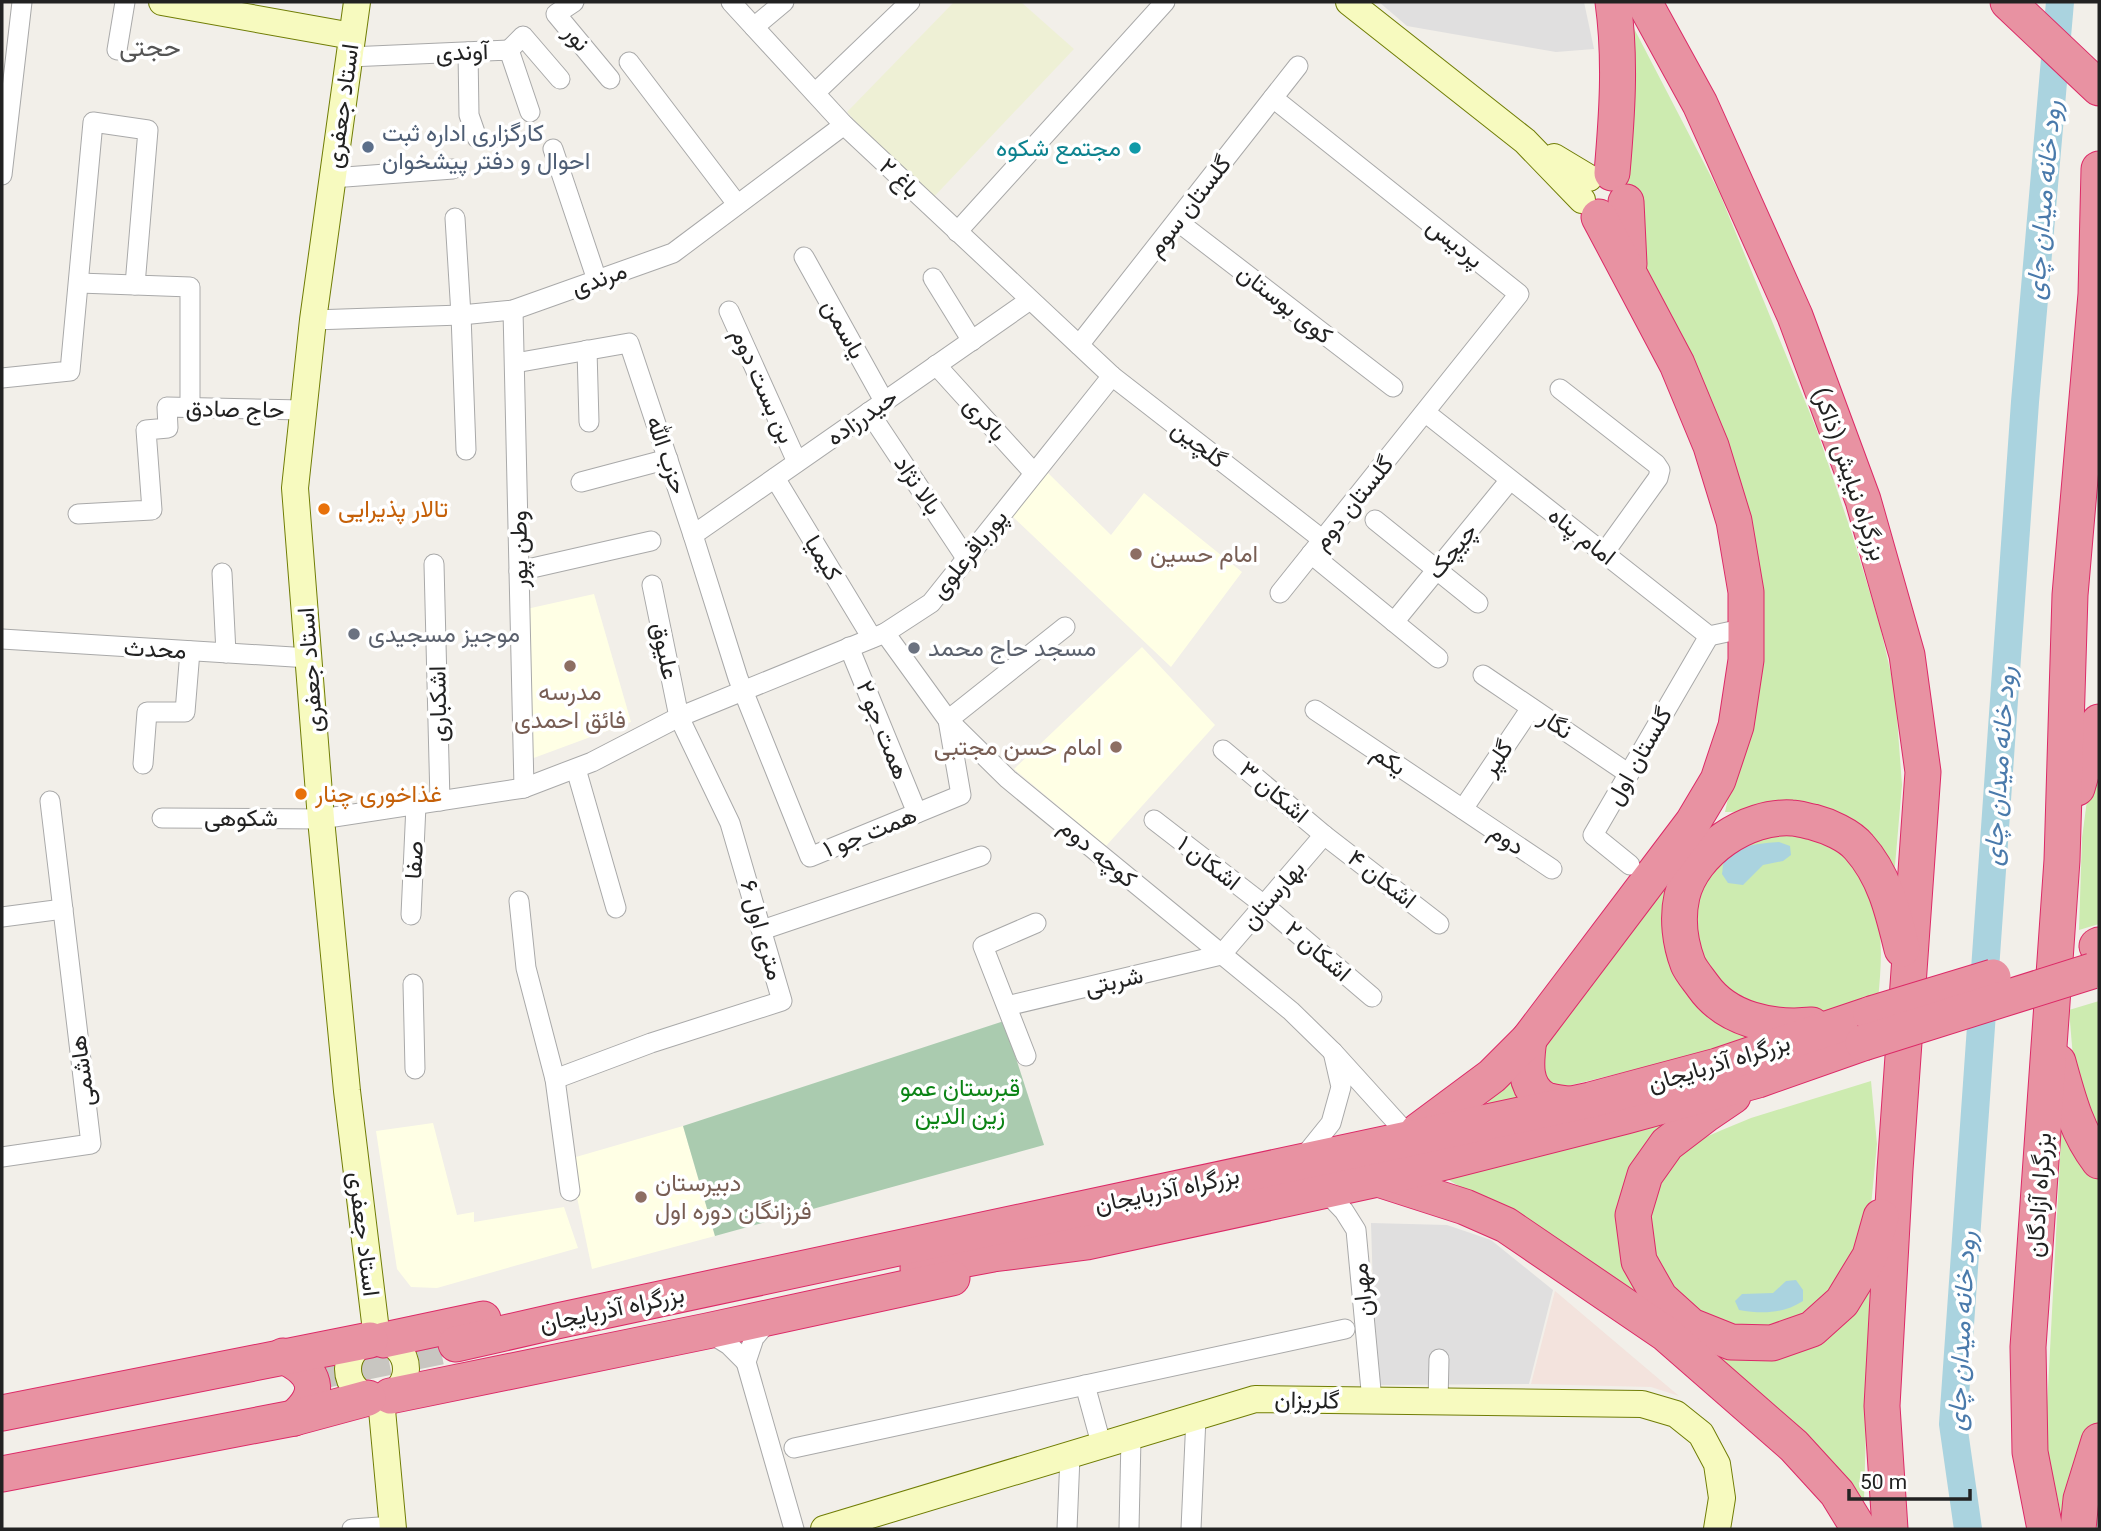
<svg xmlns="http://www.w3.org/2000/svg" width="2101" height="1531" font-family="Roboto,Vazirmatn,sans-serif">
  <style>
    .residential { fill: #e0dfdf }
    .education { fill: #ffffe5 }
    .military { fill: #f3e3dd }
    .farmland { fill: #eef0d5 }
    .grass { fill: #cdebb0 }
    .cemetery { fill: #aacbaf }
    .water { fill: #aad3df }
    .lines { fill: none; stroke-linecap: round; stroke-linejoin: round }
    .river { stroke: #aad3df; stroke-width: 28 }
    .highway-tunnel { stroke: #c8c6c1; stroke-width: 35; stroke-dasharray: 35 18; stroke-linecap: butt }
    .street-casing { stroke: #a9a9a9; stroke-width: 21 }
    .secondary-casing { stroke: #707d05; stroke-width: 28 }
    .highway-casing { stroke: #dc2a67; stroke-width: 37 }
    .street { stroke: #fff; stroke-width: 19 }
    .secondary { stroke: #f7fabf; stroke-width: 26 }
    .highway { stroke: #e892a2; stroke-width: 35 }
    .highway-bridge-casing { stroke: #dc2a67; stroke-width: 37; stroke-linecap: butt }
    .highway-bridge { stroke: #e892a2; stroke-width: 35 }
    .service-dot { fill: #5c6f8a; stroke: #fff; stroke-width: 2.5 }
    .culture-dot { fill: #0f9aa8; stroke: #fff; stroke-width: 2.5 }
    .food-dot { fill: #e8710a; stroke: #fff; stroke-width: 2.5 }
    .education-dot { fill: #8d6e63; stroke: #fff; stroke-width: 2.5 }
    .worship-dot { fill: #6b7280; stroke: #fff; stroke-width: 2.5 }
    .labels { text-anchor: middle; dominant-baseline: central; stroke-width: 7; stroke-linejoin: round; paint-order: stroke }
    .street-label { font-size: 24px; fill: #222; stroke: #fff }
    .service-label { font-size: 24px; fill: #4e5e75; stroke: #fff; text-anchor: start }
    .culture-label { font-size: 24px; fill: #0d838f; stroke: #fff; text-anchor: end }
    .food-label { font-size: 24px; fill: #c56008; stroke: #fff; text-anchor: start }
    .education-label { font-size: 24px; fill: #785e54; stroke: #fff; text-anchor: start }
    .worship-label { font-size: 24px; fill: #5b616d; stroke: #fff; text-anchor: start }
    .park-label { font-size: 24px; fill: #0c8416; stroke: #fff }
    .neighbourhood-label { font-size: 26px; fill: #555; stroke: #fff }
    .water-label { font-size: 26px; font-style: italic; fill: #4a7aab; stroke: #fff }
  </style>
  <rect width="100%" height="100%" fill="#f2efe9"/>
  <!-- residential -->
  <g class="residential">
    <path d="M1379,2H1584L1594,49L1556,52L1407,26Z"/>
    <path d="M1371,1223L1447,1225L1491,1240L1553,1290L1529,1384L1376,1385Z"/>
  </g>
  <!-- education -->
  <g class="education">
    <path d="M1048,473L1111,535L1144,493L1242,572L1171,667L1012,516Z"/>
    <path d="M594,594L631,722L531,759L522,610Z"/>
    <path d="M1142,647L1215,725L1106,846L1014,769Z"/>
    <path d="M433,1123L457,1215L474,1212V1222L564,1207L578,1248L437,1288L411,1287L397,1269L376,1131Z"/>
    <path d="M683,1126L715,1236L592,1269L569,1159Z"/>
  </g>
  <!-- military -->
  <path class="military" d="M1555,1291L1679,1396L1651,1387L1531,1384Z"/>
  <!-- farmland -->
  <path class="farmland" d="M954,2H1021L1074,49L929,202L847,112Z"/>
  <!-- grass -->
  <g class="grass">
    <path d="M1626,13L1719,192L1816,428L1852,534L1880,626L1895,691L1902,785L1894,877L1791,811L1725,812L1755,675V575L1637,268L1627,212L1625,138Z"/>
    <path d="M2099,750V924L2079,930L2082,838L2088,793Z"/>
    <path d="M1769,830C1788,834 1811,835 1828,842C1836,845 1842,855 1848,861C1886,902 1883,948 1878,1000L1812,1014L1765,1012L1712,981L1693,926L1704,874Z"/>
    <path d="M1665,883V942L1688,993L1708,1017L1733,1030L1757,1040L1485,1106Z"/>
    <path d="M2099,1001V1145L2075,1081L2069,1010Z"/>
    <path d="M1871,1081L1877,1144L1870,1216L1834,1291L1803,1321L1734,1330L1678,1300L1648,1243L1650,1206L1663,1172L1690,1144L1722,1130L1751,1118Z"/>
    <path d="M1680,1120L1653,1148L1641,1298L1444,1177Z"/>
    <path d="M2062,1120L2090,1170L2099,1178V1421L2065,1529L2045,1446Z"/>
    <path d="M1870,1278L1864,1500L1697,1346L1744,1357Z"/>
  </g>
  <!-- cemetery -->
  <path class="cemetery" d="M1004,1021L1044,1145L715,1236L683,1126Z"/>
  <!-- water -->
  <g class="water">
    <path d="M1779,842L1790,846L1791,855L1783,861L1763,865L1743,885L1728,883L1722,874C1723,870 1722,866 1724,862C1734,845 1762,843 1779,842Z"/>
    <path d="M1796,1280L1803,1290V1301C1783,1314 1762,1314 1739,1310L1735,1301L1742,1294L1773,1293L1786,1281Z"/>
  </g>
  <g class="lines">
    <!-- river -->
    <path class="river" d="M1968,1529L1953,1424L2025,402L2060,2"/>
    <!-- highway-tunnel -->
    <path class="highway-tunnel" d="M302,1375L456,1344"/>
    <defs>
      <g id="street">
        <path d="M574,2L556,14L610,79"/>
        <path d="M731,2L844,125L1112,376L1323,540"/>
        <path d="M754,27L784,2"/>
        <path d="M117,50L125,2"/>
        <path d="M509,50L523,36L560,79"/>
        <path d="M468,52L469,115L477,138"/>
        <path d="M349,57L509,50L530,112"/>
        <path d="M629,62L737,204"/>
        <path d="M815,93L910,2"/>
        <path d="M1273,98L1519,294L1280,593"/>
        <path d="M553,149L597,280"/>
        <path d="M2,175L22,2"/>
        <path d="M332,178L453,169"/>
        <path d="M455,218L461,315L466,450"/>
        <path d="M1177,221L1393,387"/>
        <path d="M957,232L1165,2"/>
        <path d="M804,257L884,401"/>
        <path d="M933,278L972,341"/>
        <path d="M79,283L135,285"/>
        <path d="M513,310L524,788"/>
        <path d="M729,311L797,462"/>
        <path d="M313,320L461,315L513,310L673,253L844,125"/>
        <path d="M1079,345L1298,66"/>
        <path d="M587,350L589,422"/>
        <path d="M515,363L629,343L693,535L738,678L810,857L961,795L948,720L1065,627"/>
        <path d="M936,365L1034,473"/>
        <path d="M2,378L70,371L93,122L148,130L135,285L190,287V407"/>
        <path d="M1560,389L1656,464L1660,470L1658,478L1604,553"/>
        <path d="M869,412L966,558"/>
        <path d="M1426,413L1709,636L1746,628"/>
        <path d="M775,478L872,638"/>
        <path d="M581,482L668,459"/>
        <path d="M78,514L152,510L146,430L168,428L167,407L303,410"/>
        <path d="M1375,520L1478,603"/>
        <path d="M693,535L1030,300"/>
        <path d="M1311,554L1438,658"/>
        <path d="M434,564L440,801"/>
        <path d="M519,571L651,541"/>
        <path d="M222,573L226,653"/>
        <path d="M1394,622L1510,480"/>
        <path d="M885,633L948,720L1008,779L1291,1011L1333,1052"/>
        <path d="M2,639L309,658"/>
        <path d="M849,647L917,813"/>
        <path d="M1483,675L1629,774"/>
        <path d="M1315,710L1552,869"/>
        <path d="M1223,750L1324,835L1439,924"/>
        <path d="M143,764L147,712H185L190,651"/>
        <path d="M576,769L616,908"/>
        <path d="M1463,809L1531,708"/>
        <path d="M162,818L321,819L524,788L592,762L679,717L885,633L931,603L1112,376"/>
        <path d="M1154,820L1264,905L1372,997"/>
        <path d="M1630,865L1593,835L1709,636"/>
        <path d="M519,901L526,968L555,1079L570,1191"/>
        <path d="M411,915L416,805"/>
        <path d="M2,917L63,909"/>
        <path d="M762,930L981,856"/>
        <path d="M413,984L415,1069"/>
        <path d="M1007,1006L1221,955L1324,835"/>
        <path d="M1026,1056L983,946L1036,923"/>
        <path d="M555,1079L651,1043L782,1001L730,823L679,717L652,585"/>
        <path d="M2,1157L91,1144L50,801"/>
        <path d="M1302,1159L1331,1123L1341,1087L1333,1052L1410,1137"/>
        <path d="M1324,1190L1344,1211L1356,1230L1372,1401"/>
        <path d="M708,1332L729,1345L746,1362L754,1338L770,1319"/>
        <path d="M746,1362L794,1529"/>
        <path d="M1085,1385L1102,1447"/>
        <path d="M1438,1402L1439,1359"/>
        <path d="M794,1448L1345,1329"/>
        <path d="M352,1529L393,1526"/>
        <path d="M1067,1529L1070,1456"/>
        <path d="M1129,1529L1131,1438"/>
        <path d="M1191,1529L1196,1417"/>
      </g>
      <g id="secondary">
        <path d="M162,2L352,36"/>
        <path d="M357,2L313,320L295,488L321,819L347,1091L377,1339"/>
        <path d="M1349,2L1525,141L1582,200"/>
        <path d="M1554,157L1589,178"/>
        <circle cx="377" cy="1369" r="29"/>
        <path d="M381,1399L393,1529"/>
        <path d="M824,1529L1255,1399L1642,1404L1676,1414L1701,1434L1717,1464L1722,1498L1717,1529"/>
      </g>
      <g id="highway">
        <path d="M1644,2L1700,104L1795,316L1863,500L1907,655L1923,772L1895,1170L1882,1406L1890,1529"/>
        <path d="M2008,2L2099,88"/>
        <path d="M1612,173C1617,116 1621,59 1613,2"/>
        <path d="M1626,202L1629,264"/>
        <path d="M2077,788L2093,733L2099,722"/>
        <path d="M2097,946L2099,945"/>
        <path d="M1812,1025C1772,1029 1727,1020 1703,986C1698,979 1691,971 1688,964C1680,943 1677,918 1682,896C1693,851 1747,815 1792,818C1799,818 1806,821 1813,822C1828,826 1849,835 1859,847C1885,876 1893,912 1902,949"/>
        <path d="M1529,1039C1526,1060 1522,1089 1546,1100C1552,1102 1561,1103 1568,1104"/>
        <path d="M2058,1062C2068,1098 2076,1131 2099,1161"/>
        <path d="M1733,1096L1705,1115L1667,1144L1645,1175L1633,1215L1639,1261L1660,1298L1691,1326L1731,1342L1772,1343L1812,1329L1842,1302L1870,1256L1881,1217"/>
        <path d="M1418,1131L1492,1076L1529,1039L1693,822L1718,780L1736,726L1746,660V592L1734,521L1711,446L1677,364L1599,217"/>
        <path d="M1378,1179L1465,1207L1506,1225L1666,1334L1794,1446L1837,1493L1859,1529"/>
        <path d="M918,1268L993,1254L1087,1242L1378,1179L1626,1116L1758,1080L1863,1043"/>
        <path d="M384,1340L483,1319"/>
        <path d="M456,1344L557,1321L1590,1100L1717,1066L1871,1014"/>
        <path d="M283,1356C316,1371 324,1393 294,1418"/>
        <path d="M390,1396L707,1331L952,1278"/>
        <path d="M2,1413L370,1340"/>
        <path d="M2,1474L294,1418L368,1398"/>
        <path d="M2045,1529L2030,1452L2028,1347L2062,860L2070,595L2096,294L2099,169"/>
        <path d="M2078,1529L2081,1499L2099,1441"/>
      </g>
    </defs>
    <!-- street casing -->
    <use href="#street" class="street-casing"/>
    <!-- secondary casing -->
    <use href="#secondary" class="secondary-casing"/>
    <!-- highway casing -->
    <use href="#highway" class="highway-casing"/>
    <!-- street -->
    <use href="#street" class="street"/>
    <!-- secondary -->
    <use href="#secondary" class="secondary"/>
    <!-- highway -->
    <use href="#highway" class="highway"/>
    <defs>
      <g id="highway-bridge">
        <path d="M1871,1014L1993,977"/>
        <path d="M1863,1043L2092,971"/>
      </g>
    </defs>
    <!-- highway-bridge casing -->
    <use href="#highway-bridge" class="highway-bridge-casing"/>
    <!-- highway-bridge -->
    <use href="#highway-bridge" class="highway-bridge"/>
  </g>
  <!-- markers -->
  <circle class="service-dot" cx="368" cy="147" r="7"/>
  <circle class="culture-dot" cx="1135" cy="148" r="7"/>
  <g class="food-dot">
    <circle cx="324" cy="509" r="7"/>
    <circle cx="301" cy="794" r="7"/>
  </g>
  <g class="education-dot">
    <circle cx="1136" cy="554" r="7"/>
    <circle cx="570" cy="666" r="7"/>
    <circle cx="1116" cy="747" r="7"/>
    <circle cx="641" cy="1197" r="7"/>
  </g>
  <g class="worship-dot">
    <circle cx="354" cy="634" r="7"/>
    <circle cx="914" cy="648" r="7"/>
  </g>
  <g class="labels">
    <!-- street labels -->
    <g class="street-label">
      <text transform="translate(577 38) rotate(50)">نور</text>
      <text transform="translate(462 52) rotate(-2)">آوندی</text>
      <text transform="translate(342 106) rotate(-82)">استاد جعفری</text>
      <text transform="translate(900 178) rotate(43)">باغ ۲</text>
      <text transform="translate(1189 206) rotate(-52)">گلستان سوم</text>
      <text transform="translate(1455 243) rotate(39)">پردیس</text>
      <text transform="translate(599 279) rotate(-20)">مرندی</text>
      <text transform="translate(1285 304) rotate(38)">کوی بوستان</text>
      <text transform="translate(844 329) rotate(61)">یاسمن</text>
      <text transform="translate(763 386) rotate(66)">بن بست دوم</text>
      <text transform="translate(235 409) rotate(1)">حاج صادق</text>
      <text transform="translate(862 417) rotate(-35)">حیدرزاده</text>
      <text transform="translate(985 419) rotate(48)">باکری</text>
      <text transform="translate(1199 444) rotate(38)">گلچین</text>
      <text transform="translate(667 455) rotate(71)">حزب الله</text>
      <text transform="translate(1850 474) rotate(71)">بزرگراه نیایش (ذاکر)</text>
      <text transform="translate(918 485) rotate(56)">بالا نژاد</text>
      <text transform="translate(1353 503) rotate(-51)">گلستان دوم</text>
      <text transform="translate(1582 536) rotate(38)">امام پناه</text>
      <text transform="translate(519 549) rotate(-91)">وطن پور</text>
      <text transform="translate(1452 551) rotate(-51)">چیچک</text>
      <text transform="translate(969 554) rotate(-51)">پورباقرعلوی</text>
      <text transform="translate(823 558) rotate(59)">کیمیا</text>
      <text transform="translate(155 649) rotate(3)">محدث</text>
      <text transform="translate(665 651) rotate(78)">علیوق</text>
      <text transform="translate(310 670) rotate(-94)">استاد جعفری</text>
      <text transform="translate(438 704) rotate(-91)">اشکباری</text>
      <text transform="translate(1556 724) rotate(34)">نگار</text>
      <text transform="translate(883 730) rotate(68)">همت جو ۲</text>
      <text transform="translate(1639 756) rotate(-60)">گلستان اول</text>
      <text transform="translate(1497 758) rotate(-56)">گلپر</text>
      <text transform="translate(1389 760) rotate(34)">یکم</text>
      <text transform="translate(1274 792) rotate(40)">اشکان ۳</text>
      <text x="241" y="818">شکوهی</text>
      <text transform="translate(870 832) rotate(-22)">همت جو ۱</text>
      <text transform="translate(1507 839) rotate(34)">دوم</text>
      <text transform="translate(1098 853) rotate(40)">کوچه دوم</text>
      <text transform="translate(414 860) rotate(-87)">صفا</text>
      <text transform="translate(1209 863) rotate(38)">اشکان ۱</text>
      <text transform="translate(1382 879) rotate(38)">اشکان ۴</text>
      <text transform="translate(1273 895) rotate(-49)">بهارستان</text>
      <text transform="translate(762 930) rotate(74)">۶ متری اول</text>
      <text transform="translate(1318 951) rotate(41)">اشکان ۲</text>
      <text transform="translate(1114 981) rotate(-13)">شربتی</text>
      <text transform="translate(1719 1063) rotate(-17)">بزرگراه آذربایجان</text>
      <text transform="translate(82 1071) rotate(-97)">هاشمی</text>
      <text transform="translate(1167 1190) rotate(-12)">بزرگراه آذربایجان</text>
      <text transform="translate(2039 1195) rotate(-86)">بزرگراه آزادگان</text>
      <text transform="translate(364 1234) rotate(83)">استاد جعفری</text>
      <text transform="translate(1362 1290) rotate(-96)">مهران</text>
      <text transform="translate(612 1309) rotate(-12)">بزرگراه آذربایجان</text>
      <text transform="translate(1307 1400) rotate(1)">گلریزان</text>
    </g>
    <!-- service labels -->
    <g class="service-label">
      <text x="382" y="133">کارگزاری اداره ثبت<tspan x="382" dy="28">احوال و دفتر پیشخوان</tspan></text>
    </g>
    <!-- culture labels -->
    <g class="culture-label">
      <text x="1121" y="148">مجتمع شکوه</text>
    </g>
    <!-- food labels -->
    <g class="food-label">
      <text x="338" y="509">تالار پذیرایی</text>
      <text x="315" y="794">غذاخوری چنار</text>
    </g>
    <!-- education labels -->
    <g class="education-label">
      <text x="1150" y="554">امام حسین</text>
      <text x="570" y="692" text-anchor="middle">مدرسه<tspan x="570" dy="28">فائق احمدی</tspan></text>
      <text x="1102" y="747" text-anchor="end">امام حسن مجتبی</text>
      <text x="655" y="1183">دبیرستان<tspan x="655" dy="28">فرزانگان دوره اول</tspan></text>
    </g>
    <!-- worship labels -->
    <g class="worship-label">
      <text x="368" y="634">موجیز مسجیدی</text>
      <text x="928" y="648">مسجد حاج محمد</text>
    </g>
    <!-- park labels -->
    <g class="park-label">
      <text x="960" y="1088">قبرستان عمو<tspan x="960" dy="28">زین الدین</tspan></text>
    </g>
    <!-- neighbourhood labels -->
    <g class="neighbourhood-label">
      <text x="150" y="47">حجتی</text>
    </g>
    <!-- water labels -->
    <g class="water-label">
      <text transform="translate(2043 200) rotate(-85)">رود خانه میدان چای</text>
      <text transform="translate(1999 766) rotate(-86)">رود خانه میدان چای</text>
      <text transform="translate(1961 1331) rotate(-87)">رود خانه میدان چای</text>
    </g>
  </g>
  <!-- border -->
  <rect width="2101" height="1531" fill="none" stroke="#222222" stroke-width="7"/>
  <!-- scale -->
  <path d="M1849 1489v10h121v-10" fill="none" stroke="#222222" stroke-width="3.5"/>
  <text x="1860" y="1489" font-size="21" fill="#222222" stroke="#ffffff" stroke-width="5" paint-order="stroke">50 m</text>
</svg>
